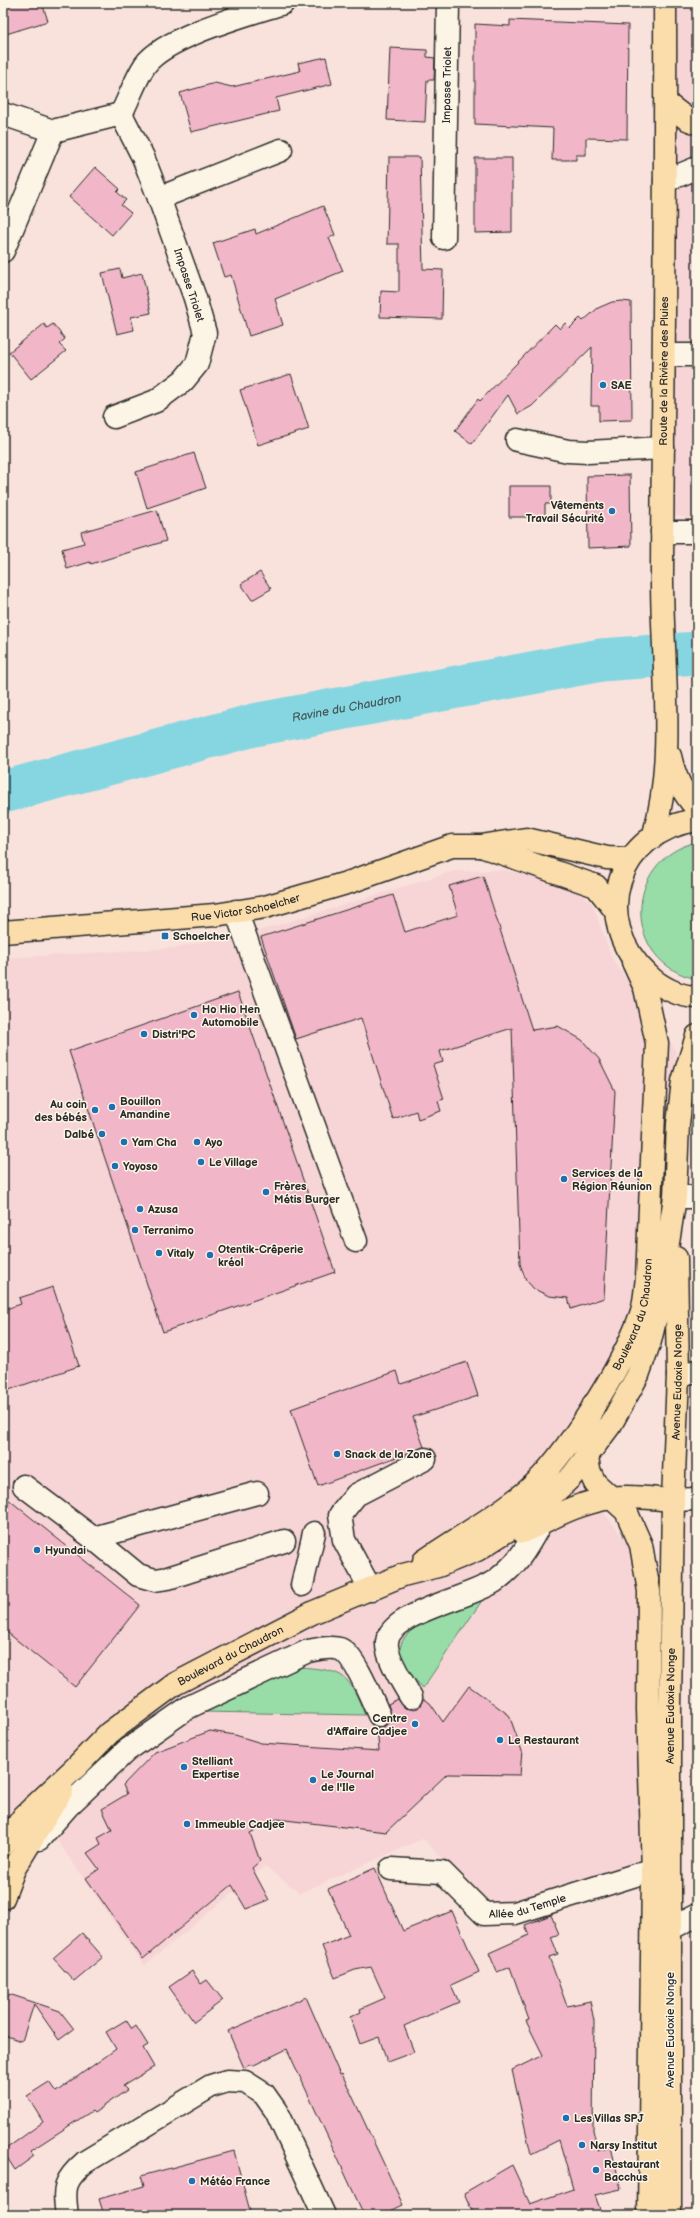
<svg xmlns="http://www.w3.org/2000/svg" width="700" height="2218" font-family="'Balsamiq Sans',sans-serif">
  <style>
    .built { fill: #f7d5d6 }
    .green { fill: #98dca8; stroke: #62846a }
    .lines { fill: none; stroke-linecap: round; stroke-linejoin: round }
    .river { stroke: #86d6e1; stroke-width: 43 }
    .building { fill: #f1b7c8; stroke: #2b2b2b }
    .minor-casing { stroke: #2b2b2b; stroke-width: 25 }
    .major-casing { stroke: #2b2b2b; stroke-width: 25 }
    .minor { stroke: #fcf5e5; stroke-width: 22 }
    .major { stroke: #faddab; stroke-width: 22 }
    .poi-dot { fill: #1f6fb2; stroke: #fcf5e5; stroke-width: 1.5 }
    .labels { text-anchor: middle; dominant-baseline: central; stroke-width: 3; stroke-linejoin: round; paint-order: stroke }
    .street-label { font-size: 11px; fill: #2b2b2b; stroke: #fcf5e5 }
    .poi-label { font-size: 11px; font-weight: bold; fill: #2b2b2b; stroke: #fcf5e5; text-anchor: start }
    .water-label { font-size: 12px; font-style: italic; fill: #425658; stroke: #fcf5e5 }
  </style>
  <rect width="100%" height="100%" fill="#f9e2dc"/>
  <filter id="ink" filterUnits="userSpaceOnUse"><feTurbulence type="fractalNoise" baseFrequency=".025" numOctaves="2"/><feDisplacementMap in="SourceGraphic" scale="8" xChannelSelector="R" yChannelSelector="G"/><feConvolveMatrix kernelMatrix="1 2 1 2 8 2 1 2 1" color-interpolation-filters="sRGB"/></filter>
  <g filter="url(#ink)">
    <!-- built -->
    <g class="built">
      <path d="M665,3H697V520L662,513Z"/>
      <path d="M505,870L576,886L593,905L612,958L676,1051L668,1192L642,1345L600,1429L572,1469L639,1559L646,1860L513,1910L487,1906L423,1839L300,1893L265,1866L144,1966L55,1837L127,1762L96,1732L3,1849V958L173,948L261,930L454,871Z"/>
    </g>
    <!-- green -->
    <g class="green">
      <path d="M697,842V979C622,964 622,859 697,842Z"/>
      <path d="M483,1599L423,1688C414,1679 402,1665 400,1652C398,1623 461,1607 483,1599Z"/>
      <path d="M301,1667C346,1671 348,1674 365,1715L202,1712Z"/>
    </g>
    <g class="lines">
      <!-- river -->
      <path class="river" id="s1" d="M3,792L254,725L601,660L697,653"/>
    </g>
    <!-- building -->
    <g class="building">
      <path d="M3,3H42L48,21L3,35Z"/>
      <path d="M510,20L628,25L627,139L586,138V155H576V160H552L553,128L475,124V24L510,26Z"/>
      <path d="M390,48L427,50V57L435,58L434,80H427L425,122L387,120Z"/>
      <path d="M326,57L332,84L276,98L279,111L191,132L180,93L215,83L232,87L300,71L298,63Z"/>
      <path d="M389,157H420L423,269L443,270L442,319L380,317L381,291L399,292V244H387Z"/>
      <path d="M475,158H512V232L475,233Z"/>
      <path d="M95,167L120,189L117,192L126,200L121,205L131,213L112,235L69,197Z"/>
      <path d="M323,206L335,235L329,238L343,271L275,299L283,325L249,336L231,275L224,277L213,243L255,229L256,234Z"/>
      <path d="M120,269L122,278L142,273L151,313L131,317L134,330L117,334L102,273Z"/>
      <path d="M622,301L631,302L632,420L599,421V406H591L592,347L532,406L518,414L508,395L472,444L455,431L478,399L480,401L555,324L560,329L565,323L570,328L580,318L583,321L598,308L612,302Z"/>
      <path d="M44,324L47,328L53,324L65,339L59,344L66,351L31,379L9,352Z"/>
      <path d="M291,374L309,429L258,445L240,390Z"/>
      <path d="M194,453L206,488L147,508L136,472Z"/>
      <path d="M630,475L631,546L588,548L587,476Z"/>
      <path d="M509,486H551V504H545V517H509Z"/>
      <path d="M157,510L166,541L91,564L90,562L67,569L62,549L84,543L81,532Z"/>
      <path d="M260,572L271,589L252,600L241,584Z"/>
      <path d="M483,876L532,1030L558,1026L582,1040L599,1059L615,1091L604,1298L571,1309L568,1298L549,1296L534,1289L526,1280L520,1264L512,1028L440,1051L443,1062L433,1065L444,1099L438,1101L441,1111L418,1119L416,1111L393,1119L361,1018L296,1039L261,937L393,895L405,932L458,915L449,886Z"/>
      <path d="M238,992L335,1272L163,1332L69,1051Z"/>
      <path d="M53,1287L79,1366L3,1392V1310L21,1304L19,1298Z"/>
      <path d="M467,1362L478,1396L413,1417L424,1447L318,1486L291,1409L397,1371L401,1384Z"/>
      <path d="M3,1495L140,1605L75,1687L3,1629Z"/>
      <path d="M469,1686L509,1715L522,1751L520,1775L447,1774L386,1832L277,1819L250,1833L260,1861L252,1868L269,1900L246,1909L232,1885L143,1959L86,1878L99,1869L87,1853L101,1844L98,1838L112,1830L102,1809L127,1794L123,1785L155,1752L210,1731L235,1735L261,1743L379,1751L377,1727H384L389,1722L391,1716L388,1704L398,1699L405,1708L412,1709L418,1708L423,1699L430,1703L443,1722Z"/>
      <path d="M375,1868L403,1931L452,1911L479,1972L451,1985L459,2002L404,2026L414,2052L387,2062L379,2037L360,2044L350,2017L361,2012L360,2009L385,1998L371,1967L355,1970L335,1978L322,1946L349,1935L328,1889Z"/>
      <path d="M551,1915L559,1934L551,1937L558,1954L549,1957L567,2006L590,2001L594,2021L593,2130L598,2151L611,2147L621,2189L595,2195L602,2215H474L464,2193L512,2165L530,2204L573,2189L559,2140L531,2154L512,2070L543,2055L526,2021L529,2020L510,1967L497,1972L489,1953L529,1935L525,1925Z"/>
      <path d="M82,1933L103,1957L74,1981L53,1958Z"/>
      <path d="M192,1971L201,1984L207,1980L223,2000L194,2022L169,1987Z"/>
      <path d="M9,1994L60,2011L74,2029L59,2040L34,2004L22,2041L3,2035V2010Z"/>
      <path d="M306,1997L340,2075L342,2074L403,2205L382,2215H364L287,2049L252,2066L251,2064L244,2068L228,2031Z"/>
      <path d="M126,2020L132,2029L136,2026L148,2045L143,2048L154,2067L123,2086L127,2090L94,2113L92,2111L30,2151L34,2156L15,2170L3,2151L43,2122L27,2096L49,2082L56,2092L116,2049L106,2032Z"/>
      <path d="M234,2151L251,2215H104L99,2199L144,2186L141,2176Z"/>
    </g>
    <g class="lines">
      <defs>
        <g id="minor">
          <path d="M3,114L53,131L121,114"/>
          <path d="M121,114C129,99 135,80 145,65C166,36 249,14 283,3"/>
          <path d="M665,181L697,168"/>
          <path d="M159,198L281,150"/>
          <path id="s2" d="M444,238L448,3"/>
          <path d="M3,251L53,131"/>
          <path d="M665,355H697"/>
          <path d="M114,417L156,401L184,380L197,364L205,333L195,298L159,198L143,157L121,114"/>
          <path d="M517,440L568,451L588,452L663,448"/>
          <path d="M662,532H697"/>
          <path d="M236,911L356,1241"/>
          <path d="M675,1197H697"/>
          <path d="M678,1375L697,1371"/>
          <path d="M24,1486L93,1538L138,1575L155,1580L168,1578L284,1541"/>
          <path d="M673,1500L697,1499"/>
          <path d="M93,1538L257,1493"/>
          <path d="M302,1585L314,1533"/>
          <path d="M371,1590L344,1540L340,1515L356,1495L425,1459"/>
          <path d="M411,1697C404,1685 385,1655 387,1642C390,1612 471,1598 495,1581C519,1563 526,1549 540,1524"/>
          <path d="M39,1839L68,1806L126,1751L189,1707L308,1651C317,1649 331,1646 340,1649C355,1655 372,1700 379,1715"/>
          <path id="s3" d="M391,1869L442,1872L484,1914L515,1913L645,1872L653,1873"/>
          <path d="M670,1929L697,1915"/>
          <path d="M67,2215C63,2187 64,2180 85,2162L211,2086L227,2081L245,2082L264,2094L276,2111L324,2215"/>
        </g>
        <g id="major">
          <path d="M666,103L687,119L697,123"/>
          <path d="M670,756C675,778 682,792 697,809"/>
          <path d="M697,820C617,831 588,920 648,975C660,987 680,997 697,997"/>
          <path id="s4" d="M654,834C677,754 661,656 662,572C663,382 666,193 665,3"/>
          <path d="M484,847L596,886L615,910"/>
          <path id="s5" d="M3,932L215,915L265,907L350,882L452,846H481L526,839L607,858L630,859"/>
          <path d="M594,1404L584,1435L589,1470L595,1483L626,1511L641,1545L649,1591L648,1709L653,1873L649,2215"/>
          <path d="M523,1532C552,1518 579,1502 612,1498C631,1495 654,1499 673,1500"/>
          <path id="s6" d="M424,1561C458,1537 495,1518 527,1491C565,1458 623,1365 640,1317C645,1305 645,1291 647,1278L657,1043L645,988L633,962"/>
          <path id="s7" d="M3,1845L24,1816L76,1767L109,1733L175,1684L314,1612L403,1575L438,1566L477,1550L530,1516L572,1476L611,1424L638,1375L650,1341L658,1308L675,1197L678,1124L683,1081L697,1036"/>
          <path d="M3,1898L14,1869L62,1790"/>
          <path id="s8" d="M670,2215V1708L673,1500L678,1375L676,1258"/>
        </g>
      </defs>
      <!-- minor casing -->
      <use href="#minor" class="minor-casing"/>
      <!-- major casing -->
      <use href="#major" class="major-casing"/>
      <!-- minor -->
      <use href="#minor" class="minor"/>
      <!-- major -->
      <use href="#major" class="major"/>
    </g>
  </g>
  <!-- markers -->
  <g class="poi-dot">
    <circle cx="603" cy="385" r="4"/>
    <circle cx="612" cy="511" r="4"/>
    <rect x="161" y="932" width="8" height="8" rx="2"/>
    <circle cx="194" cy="1015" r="4"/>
    <circle cx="144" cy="1034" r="4"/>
    <circle cx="112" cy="1107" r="4"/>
    <circle cx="95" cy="1110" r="4"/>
    <circle cx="102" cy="1134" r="4"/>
    <circle cx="124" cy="1142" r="4"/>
    <circle cx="197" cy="1142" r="4"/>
    <circle cx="201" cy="1162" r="4"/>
    <circle cx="115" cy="1166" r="4"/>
    <circle cx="564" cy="1179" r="4"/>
    <circle cx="266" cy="1192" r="4"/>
    <circle cx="140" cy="1209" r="4"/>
    <circle cx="135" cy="1230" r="4"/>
    <circle cx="159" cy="1253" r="4"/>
    <circle cx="210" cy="1255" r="4"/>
    <circle cx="337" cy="1454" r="4"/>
    <circle cx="37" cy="1550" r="4"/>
    <circle cx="415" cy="1724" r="4"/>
    <circle cx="500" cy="1740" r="4"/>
    <circle cx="184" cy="1767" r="4"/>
    <circle cx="313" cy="1780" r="4"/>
    <circle cx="187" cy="1824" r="4"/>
    <circle cx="566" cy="2118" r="4"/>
    <circle cx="582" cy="2145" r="4"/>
    <circle cx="596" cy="2170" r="4"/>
    <circle cx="192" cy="2181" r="4"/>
  </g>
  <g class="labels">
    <!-- street labels -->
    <g class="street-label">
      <text stroke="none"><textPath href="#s2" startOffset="153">Impasse Triolet</textPath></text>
      <text transform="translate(189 285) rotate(72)">Impasse Triolet</text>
      <text stroke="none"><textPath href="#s4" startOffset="464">Route de la Rivière des Pluies</textPath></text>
      <text stroke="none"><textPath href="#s5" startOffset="244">Rue Victor Schoelcher</textPath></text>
      <text stroke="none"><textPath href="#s6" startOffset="334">Boulevard du Chaudron</textPath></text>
      <text stroke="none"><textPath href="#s8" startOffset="833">Avenue Eudoxie Nonge</textPath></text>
      <text stroke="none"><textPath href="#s7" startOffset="299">Boulevard du Chaudron</textPath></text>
      <text stroke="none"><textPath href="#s8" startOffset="509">Avenue Eudoxie Nonge</textPath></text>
      <text stroke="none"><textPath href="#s3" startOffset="155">Allée du Temple</textPath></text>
      <text transform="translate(670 2030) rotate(-90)">Avenue Eudoxie Nonge</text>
    </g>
    <!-- poi labels -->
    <g class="poi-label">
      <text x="611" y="385">SAE</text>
      <text x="604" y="505" text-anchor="end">Vêtements<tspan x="604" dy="13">Travail Sécurité</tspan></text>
      <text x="173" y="936">Schoelcher</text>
      <text x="202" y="1009">Ho Hio Hen<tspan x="202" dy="13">Automobile</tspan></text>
      <text x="152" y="1034">Distri'PC</text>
      <text x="120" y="1101">Bouillon<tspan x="120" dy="13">Amandine</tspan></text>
      <text x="87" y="1104" text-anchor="end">Au coin<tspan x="87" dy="13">des bébés</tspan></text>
      <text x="94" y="1134" text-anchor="end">Dalbé</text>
      <text x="132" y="1142">Yam Cha</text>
      <text x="205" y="1142">Ayo</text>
      <text x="209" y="1162">Le Village</text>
      <text x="123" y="1166">Yoyoso</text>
      <text x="572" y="1173">Services de la<tspan x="572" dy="13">Région Réunion</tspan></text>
      <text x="274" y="1186">Frères<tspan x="274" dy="13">Métis Burger</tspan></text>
      <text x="148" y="1209">Azusa</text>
      <text x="143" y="1230">Terranimo</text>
      <text x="218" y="1249">Otentik-Crêperie<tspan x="218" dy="13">kréol</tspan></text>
      <text x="167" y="1253">Vitaly</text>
      <text x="345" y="1454">Snack de la Zone</text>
      <text x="45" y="1550">Hyundai</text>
      <text x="407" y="1718" text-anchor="end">Centre<tspan x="407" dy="13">d'Affaire Cadjee</tspan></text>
      <text x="508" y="1740">Le Restaurant</text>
      <text x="192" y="1761">Stelliant<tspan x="192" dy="13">Expertise</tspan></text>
      <text x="321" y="1774">Le Journal<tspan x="321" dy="13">de l'Ile</tspan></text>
      <text x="195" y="1824">Immeuble Cadjee</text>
      <text x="574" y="2118">Les Villas SPJ</text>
      <text x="590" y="2145">Narsy Institut</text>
      <text x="604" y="2164">Restaurant<tspan x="604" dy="13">Bacchus</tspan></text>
      <text x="200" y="2181">Météo France</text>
    </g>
    <!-- water labels -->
    <g class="water-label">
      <text stroke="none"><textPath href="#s1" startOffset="354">Ravine du Chaudron</textPath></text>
    </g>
  </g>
  <!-- margin -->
  <rect width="700" height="2218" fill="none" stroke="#fcf5e5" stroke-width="16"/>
  <rect x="8" y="8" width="684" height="2202" fill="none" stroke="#2b2b2b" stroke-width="1.5" filter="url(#ink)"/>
</svg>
